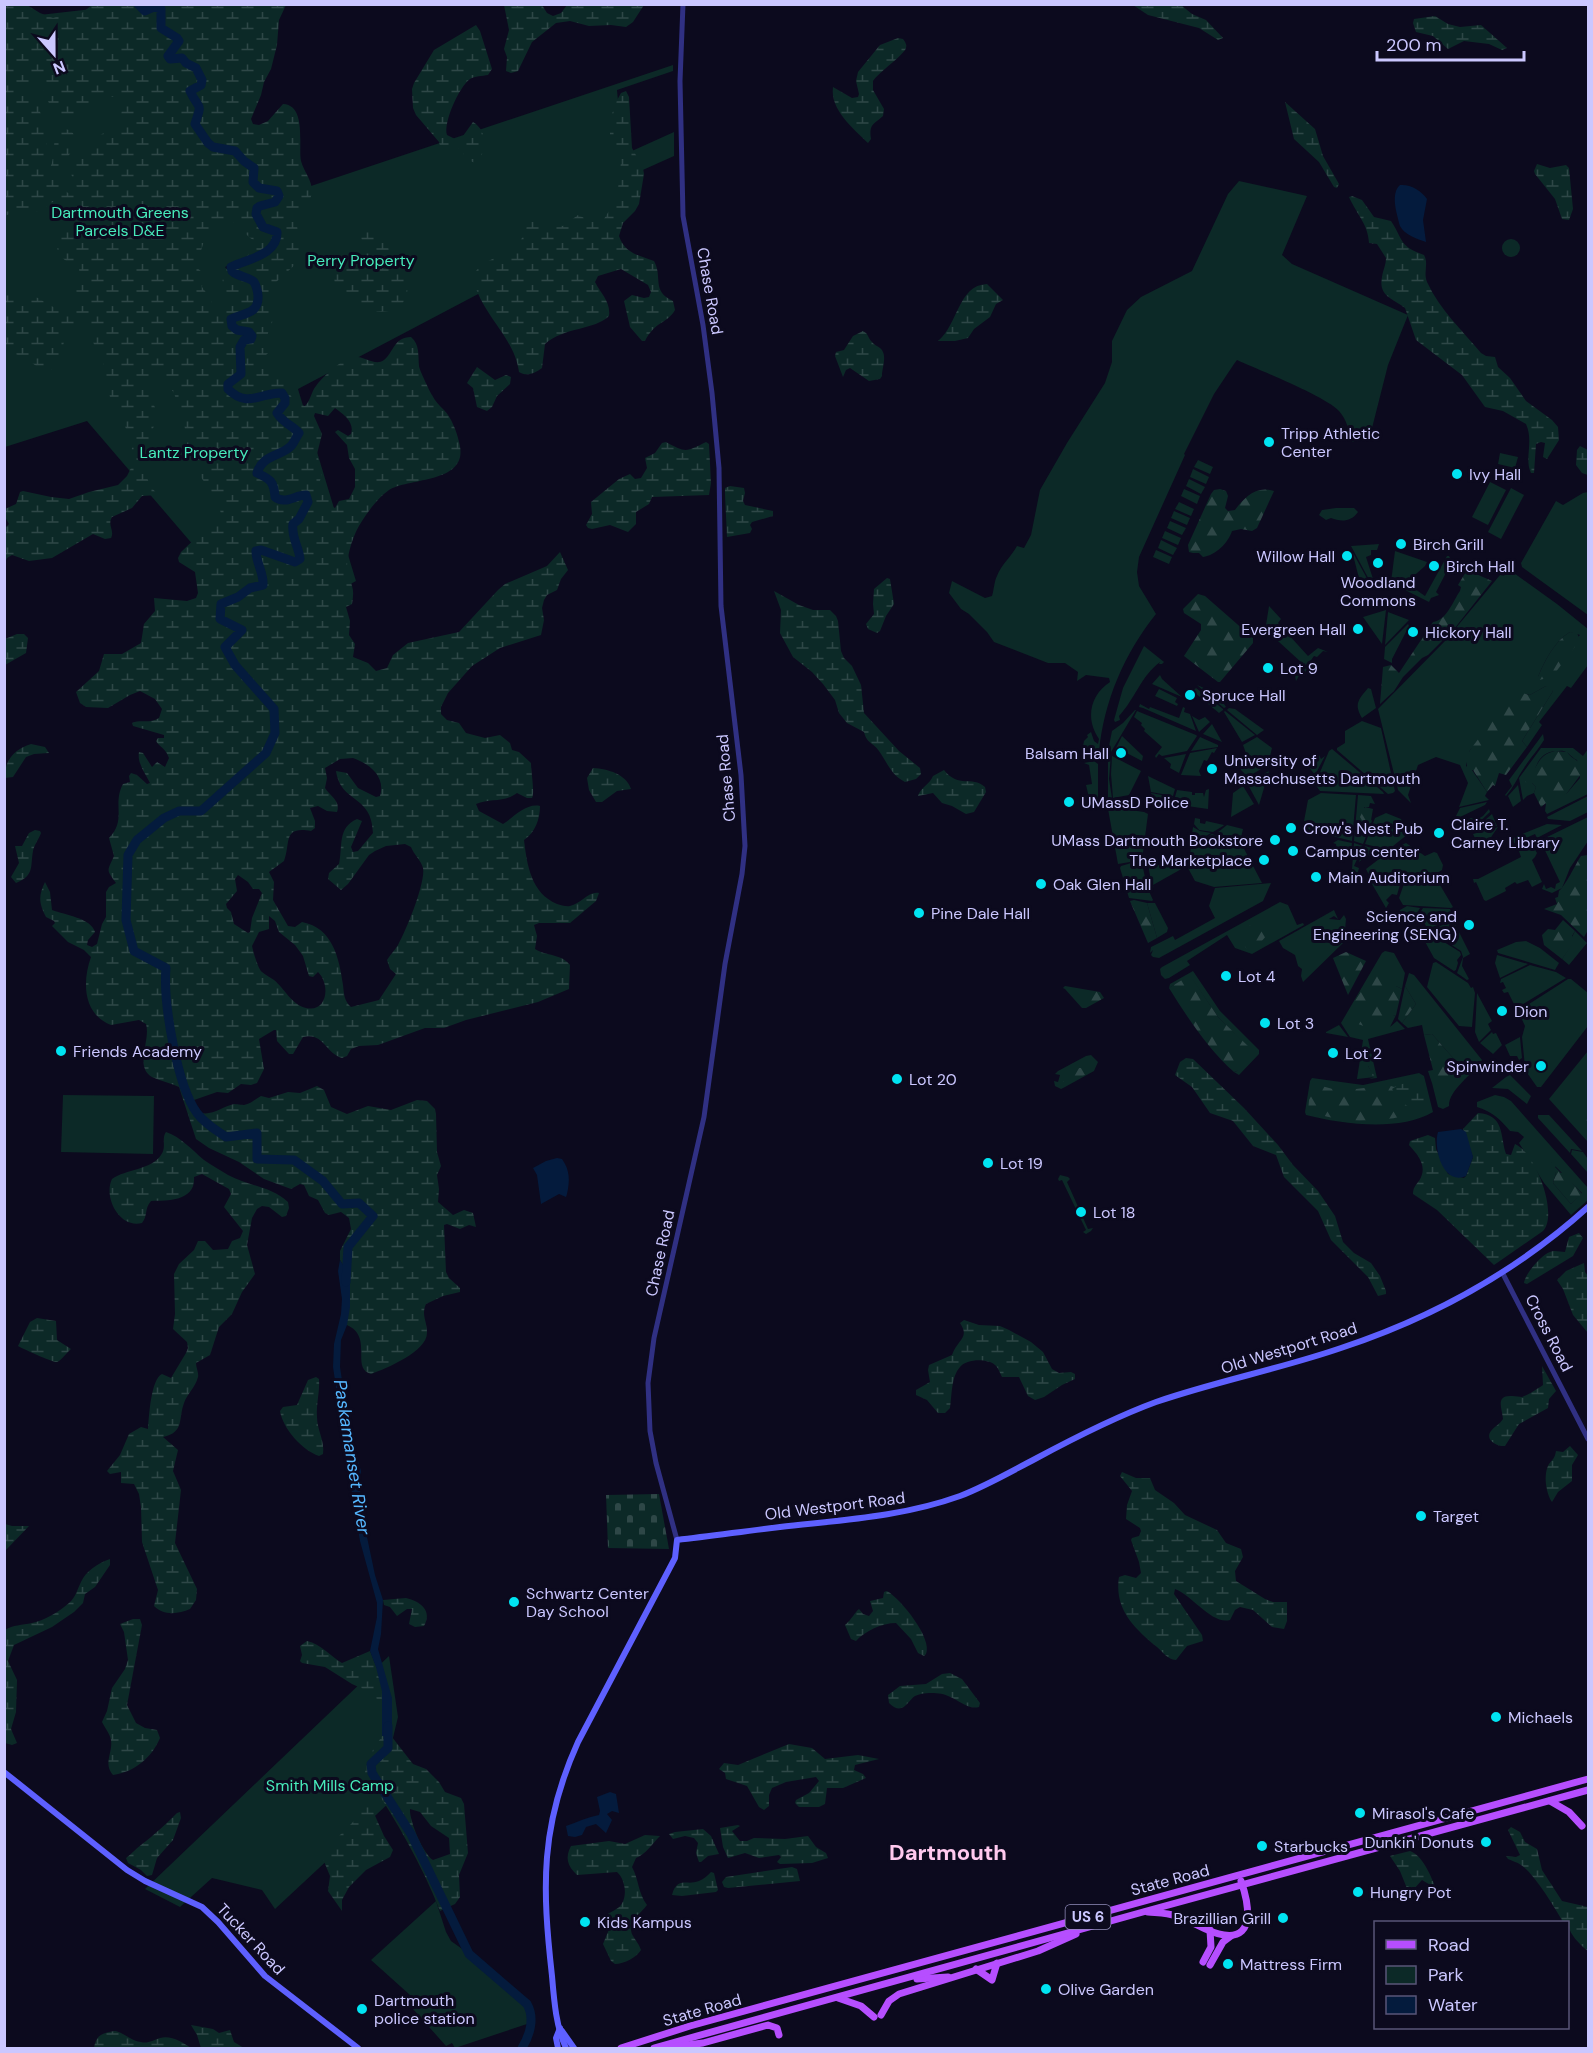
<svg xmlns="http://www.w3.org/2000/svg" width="1593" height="2053" font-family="'DM Sans',sans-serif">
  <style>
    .green { fill: #0c2927; fill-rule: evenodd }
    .forest { fill: url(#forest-firs) }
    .wetland { fill: url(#wetland-marsh); fill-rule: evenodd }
    .cemetery { fill: url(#cemetery-stones) }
    .water { fill: #041b3d }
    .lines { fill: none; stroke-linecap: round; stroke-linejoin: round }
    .river { stroke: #041b3d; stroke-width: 9 }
    .tertiary { stroke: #303083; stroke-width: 5 }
    .secondary { stroke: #5e60ff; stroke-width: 6 }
    .primary { stroke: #b64eff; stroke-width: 7 }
    .poi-dot { fill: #00e4f2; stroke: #0c0a1e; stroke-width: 2 }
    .labels { text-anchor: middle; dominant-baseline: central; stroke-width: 6; stroke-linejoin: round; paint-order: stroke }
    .shield { fill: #0c0a1e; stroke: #928ebc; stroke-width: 1.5 }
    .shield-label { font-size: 15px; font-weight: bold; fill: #cbc7ff }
    .park-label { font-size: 16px; fill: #47ebbb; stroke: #0c0a1e }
    .street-label { font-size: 16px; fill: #cbc7ff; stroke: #0c0a1e }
    .poi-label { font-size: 16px; fill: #cbc7ff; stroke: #0c0a1e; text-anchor: start }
    .water-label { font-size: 18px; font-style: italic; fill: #55b7ff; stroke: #0c0a1e }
    .district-label { font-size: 22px; font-weight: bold; fill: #ffc9ee; stroke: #0c0a1e }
  </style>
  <defs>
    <pattern id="forest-firs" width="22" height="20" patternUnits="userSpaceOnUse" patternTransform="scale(1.5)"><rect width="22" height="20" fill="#0c2927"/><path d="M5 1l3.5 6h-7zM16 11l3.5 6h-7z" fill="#2e4747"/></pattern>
    <pattern id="wetland-marsh" width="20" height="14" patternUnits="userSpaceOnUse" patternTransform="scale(1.5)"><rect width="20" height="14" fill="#0c2927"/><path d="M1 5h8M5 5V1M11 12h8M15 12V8" fill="none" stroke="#2e4747"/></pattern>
    <pattern id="cemetery-stones" width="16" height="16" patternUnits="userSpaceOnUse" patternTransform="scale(1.5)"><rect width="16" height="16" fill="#0c2927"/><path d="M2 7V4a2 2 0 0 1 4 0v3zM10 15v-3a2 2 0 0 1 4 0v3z" fill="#2e4747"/></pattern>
  </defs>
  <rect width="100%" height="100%" fill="#0c0a1e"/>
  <!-- green -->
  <g class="green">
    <path d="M91,4L136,5L263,230L249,256L225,267L230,274L236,595L87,421L5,447L4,19L92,9Z"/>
    <path d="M673,65V71L617,90L623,155L674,132V156L625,178L628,215L298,389L356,581L263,632L255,259L281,196Z"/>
    <path d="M1239,181L1307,196L1282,255L1292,264L1408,315L1388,365L1370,436L1352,442C1349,431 1347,420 1339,411C1325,396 1259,370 1237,360L1234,364L1214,394L1184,454L1185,455L1139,557L1137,572L1139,586L1156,614C1124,654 1104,701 1099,752L1094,756L1081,757L1084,741L1088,737L1087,735L1091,732L1094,741L1098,744L1099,739C1085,719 1090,695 1110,682L1109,678L1086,675L1077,681L1078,672L1065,663H1048L994,642L987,632L969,614L961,609L949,593L952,581L985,598L992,596C994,590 994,582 997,576C1001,565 1011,557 1017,546L1024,548L1031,535L1040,490L1067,443L1105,383L1112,362V341L1127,310L1141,297L1192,271L1228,194Z"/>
    <path d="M1500,453L1518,457L1515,468L1498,464Z"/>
    <path d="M1198,460L1213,467L1210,474L1194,467Z"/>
    <path d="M1193,469L1209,477L1206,484L1190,477Z"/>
    <path d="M1189,479L1205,487L1201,494L1186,486Z"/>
    <path d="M1490,482L1506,490L1488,525L1472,517Z"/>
    <path d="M1511,488L1524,495L1501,539L1488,532Z"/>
    <path d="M1184,489L1200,496L1197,504L1181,496Z"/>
    <path d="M1588,492V615L1522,567L1521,563L1556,501L1563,505L1583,493Z"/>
    <path d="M1179,502L1194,509L1191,516L1175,509Z"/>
    <path d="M1336,508H1354L1358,512C1351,522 1341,522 1331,518L1326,520L1319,515L1322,510Z"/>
    <path d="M1174,511L1190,518L1187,525L1171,518Z"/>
    <path d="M1170,521L1186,528L1182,535L1167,528Z"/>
    <path d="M1165,531L1181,538L1178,545L1162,538Z"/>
    <path d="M1161,540L1177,548L1173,555L1158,548Z"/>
    <path d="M1379,544L1377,550H1371V555L1366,557L1374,582L1383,579L1382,577L1389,579L1388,582L1373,587L1351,546Z"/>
    <path d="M1156,550L1172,557L1169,564L1153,557Z"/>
    <path d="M1352,551L1369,582L1368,583L1361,586Z"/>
    <path d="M1395,551L1427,562L1425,566L1400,588L1391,582Z"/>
    <path d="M1447,556H1449L1454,566L1450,565L1436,592L1439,595L1431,598L1429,602L1401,588L1410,581L1415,589L1425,596Z"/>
    <path d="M1507,568L1557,604L1588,629V665L1571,688L1567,686L1539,722L1542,725L1527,747L1522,741L1553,691L1546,686L1530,695L1526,694L1470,750L1466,766L1472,770L1487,792L1485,796L1489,800L1459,807L1468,783L1460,765L1436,757L1418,765L1408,795L1411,803L1398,790L1378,709L1445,641L1500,575L1505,576L1500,573ZM1570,632L1580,635L1538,677C1545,660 1554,642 1570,632Z"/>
    <path d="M1269,606L1281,619L1278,623L1308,656L1318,648L1328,652L1323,651L1317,657L1314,656C1309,662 1309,667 1305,673L1302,671L1296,681L1294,671L1302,663L1268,632L1265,635L1260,631L1266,625Z"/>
    <path d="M1386,610L1382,644L1363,617Z"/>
    <path d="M1388,612L1409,620L1385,645Z"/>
    <path d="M1408,624L1409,626L1392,659V663L1384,659L1385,647Z"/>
    <path d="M1144,646L1164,662L1162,664H1159L1160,662C1141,676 1135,699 1119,716L1120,720L1115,722L1114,720L1123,688Z"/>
    <path d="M1160,675L1162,679L1182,697L1152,684Z"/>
    <path d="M1197,685C1212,691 1218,695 1226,707L1224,708Z"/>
    <path d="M1196,688L1223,709V710L1219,713L1195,693L1194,690Z"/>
    <path d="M1368,688L1371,689L1376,708L1362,718C1354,704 1358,700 1368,688Z"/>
    <path d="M1159,689L1177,698L1175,702L1178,704L1177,706L1155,696Z"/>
    <path d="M1140,704L1149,709L1150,707L1179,718L1183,707L1185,708L1184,712L1190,714L1196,731L1143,708L1139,707Z"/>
    <path d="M1229,708L1235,709L1264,730L1257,735L1227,710Z"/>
    <path d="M1135,710H1136L1111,752L1108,751L1112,731L1123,723Z"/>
    <path d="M1137,711L1196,735L1197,736L1187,751L1162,756L1159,754L1156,758L1155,756L1162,747L1144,731L1145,729L1141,725L1142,723L1134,717Z"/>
    <path d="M1225,711L1255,735L1242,742L1224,712Z"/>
    <path d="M1192,716L1199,720L1205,717L1210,722L1199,732Z"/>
    <path d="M1362,721L1381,728L1395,791L1393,793L1388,794L1337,750V748L1345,743V731Z"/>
    <path d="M1212,724L1222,742L1203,734Z"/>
    <path d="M1543,734L1544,740C1538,750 1530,758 1524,768C1517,778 1514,787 1506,796L1505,795L1512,786L1509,780Z"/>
    <path d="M1122,736L1143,756L1142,761L1117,748L1114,752Z"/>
    <path d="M1200,737L1218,745V747L1191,751Z"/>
    <path d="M1257,737L1272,748L1268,765L1244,779V773L1241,770L1240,765L1246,761L1244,757L1247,756L1243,745Z"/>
    <path d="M1217,748L1214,753L1212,752L1207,761L1204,760L1199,771L1201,776L1181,775L1190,753Z"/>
    <path d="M1541,748H1573L1583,756L1588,749V794L1547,814L1545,811L1546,803L1567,793L1580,778L1577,760C1572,758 1570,754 1566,752C1563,750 1559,751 1556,751C1538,752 1534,769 1532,783L1536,787L1534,793L1527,796L1523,800L1519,778Z"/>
    <path d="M1332,749L1383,792L1384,794L1320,791L1315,784L1329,751Z"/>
    <path d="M1108,754L1111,755L1109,779L1112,798L1108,799Z"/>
    <path d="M1186,754L1179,773L1170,768L1171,764L1164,758Z"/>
    <path d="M1319,755L1321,759L1325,756L1315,775L1308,766L1309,760L1311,761Z"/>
    <path d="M1112,756L1141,771L1129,795L1113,798L1111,774Z"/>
    <path d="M1094,761L1098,764V800L1090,802L1086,785L1092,784L1089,765L1084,763Z"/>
    <path d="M1269,771L1259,805L1247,783Z"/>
    <path d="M1148,776L1175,789L1173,796L1151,792Z"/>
    <path d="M1518,785L1521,801L1513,807L1508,796Z"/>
    <path d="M1243,786L1254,804L1231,817L1233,793Z"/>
    <path d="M1209,789L1208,809L1173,804L1177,790L1192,792V795H1195V793H1203L1204,797L1206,790Z"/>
    <path d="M1151,793L1173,797L1171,804L1155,802Z"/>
    <path d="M1321,793L1356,795L1352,841L1328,835L1320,831L1312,835L1304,821L1308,800Z"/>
    <path d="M1358,795L1371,796L1375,804L1370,803L1369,807H1364L1372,821L1363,844L1354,841Z"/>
    <path d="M1588,796V812L1570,821L1548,819L1547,817Z"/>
    <path d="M1487,802L1485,805L1458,818L1456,816L1460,808Z"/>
    <path d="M1111,807L1144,812L1148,814L1142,860L1118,864L1108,809Z"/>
    <path d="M1489,809L1490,812L1471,830L1462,823L1471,818L1476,820L1483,816Z"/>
    <path d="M1386,813L1401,819L1408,834L1388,850L1365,844L1375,818Z"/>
    <path d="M1492,814L1497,826L1472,832H1471Z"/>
    <path d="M1588,817V841L1570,868L1562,888L1552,893L1542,889L1544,884L1546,889L1551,887L1555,889L1556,884L1560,882L1542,844L1543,839Z"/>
    <path d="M1195,818L1200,819V823L1205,824L1206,821L1224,825L1223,826L1213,832L1199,830L1194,824Z"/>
    <path d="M1547,824L1562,825L1537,838L1535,834L1526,838L1527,842L1518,847L1512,840L1515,837Z"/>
    <path d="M1227,825L1243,829L1240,842L1217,833Z"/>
    <path d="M1193,827L1200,831L1211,833L1194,843L1191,842Z"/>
    <path d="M1498,827L1485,846L1478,845L1473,834Z"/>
    <path d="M1212,834L1242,845L1262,883L1214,887L1195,881L1188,868L1191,847Z"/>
    <path d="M1338,840L1352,843L1351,852L1337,851L1336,844L1333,843Z"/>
    <path d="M1354,843L1363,846L1354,866L1359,868L1355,883L1351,882Z"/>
    <path d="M1406,843L1425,856L1434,852L1437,853L1443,865L1442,870L1437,873V876L1369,875L1366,869L1391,850Z"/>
    <path d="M1365,846L1385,852L1378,858L1367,855L1359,862Z"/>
    <path d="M1527,847L1534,848L1537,853L1535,857L1532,860L1542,882L1532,887L1528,880L1517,884L1515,882L1505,888L1506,891L1486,901L1484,900L1476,882L1474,883L1473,879H1478L1521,857L1519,851Z"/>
    <path d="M1138,861L1142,863L1147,887L1153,900L1152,901L1129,898L1120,868L1121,866Z"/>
    <path d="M1148,864L1185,867L1153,885L1154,889L1151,881Z"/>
    <path d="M1443,877L1444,883L1440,885L1453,907L1451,908L1403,905L1399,898L1406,878Z"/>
    <path d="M1376,878H1402L1397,895L1392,894L1386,900L1389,903L1386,908L1372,884Z"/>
    <path d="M1271,883L1263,901L1159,958L1153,957L1151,955L1153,950L1150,953L1151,947L1173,936L1175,940L1215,918L1209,906L1215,888Z"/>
    <path d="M1280,902L1288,905L1297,925L1303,923L1304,925L1252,954L1235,948L1227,935L1187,961L1190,965L1169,978L1165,979L1161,975L1160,969L1162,967Z"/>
    <path d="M1147,903H1155L1168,928L1167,932L1157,938Z"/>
    <path d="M1407,906L1420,908L1414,918L1405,923L1402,917L1398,916L1400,910Z"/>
    <path d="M1423,908L1450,909L1451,912L1447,918L1448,920L1428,929L1423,921L1416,919Z"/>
    <path d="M1334,910L1338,919L1334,916L1329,919L1340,920L1344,915L1346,919L1344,942L1303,982L1301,976L1302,969L1298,966L1295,955L1283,948L1279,941Z"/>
    <path d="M1449,922L1450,924L1454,922L1470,954L1463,958L1462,966L1469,979L1467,980L1457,973L1463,957L1461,951L1430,931Z"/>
    <path d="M1575,931L1587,943L1569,965L1562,959L1574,941L1572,937Z"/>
    <path d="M1428,932L1460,952L1461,955L1457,960L1458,963L1456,970L1454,971L1434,958L1423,938L1424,934Z"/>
    <path d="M1526,941L1540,948L1559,963L1555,970L1498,953L1497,950L1516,942Z"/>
    <path d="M1385,951L1394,953L1405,973L1402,989L1396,986L1395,982L1374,973L1393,1016L1396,1015L1390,1027L1397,1021L1405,1029L1368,1039L1377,1078L1369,1079L1374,1077L1368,1066H1359L1363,1040L1350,1037L1341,1023L1382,953Z"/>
    <path d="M1497,955L1528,964L1500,978L1495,963Z"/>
    <path d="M1436,962L1468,983L1471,988L1473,987L1475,993L1472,1027L1459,1026L1427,987L1433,963Z"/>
    <path d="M1530,965L1556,972L1566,978L1518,1007L1515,1006L1508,992L1504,993L1502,990L1506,988L1503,982L1500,983L1501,979Z"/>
    <path d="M1193,971L1220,1011L1259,1050V1054L1239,1075L1234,1072L1237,1071L1250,1049L1218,1017L1190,976L1169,988L1170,984Z"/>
    <path d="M1409,973L1414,975L1482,1060C1472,1076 1449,1089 1449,1106L1443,1109L1438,1107L1432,1083H1443L1460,1066L1432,1034L1424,1035L1422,1025L1408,1028L1402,1023L1416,1004L1405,986Z"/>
    <path d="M1568,979H1571L1588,993V1026L1541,1087H1537L1523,1067H1525L1522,1037L1525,1026L1518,1011Z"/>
    <path d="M1477,993L1492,1021L1488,1024L1491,1030L1479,1042L1475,1032Z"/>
    <path d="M1339,1025L1348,1037L1326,1033V1032Z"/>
    <path d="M1492,1032L1493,1034L1496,1033L1502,1045L1493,1054L1480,1043Z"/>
    <path d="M1520,1037L1522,1058L1519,1060L1517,1056H1510L1505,1045Z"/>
    <path d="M1588,1051V1142L1549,1099Z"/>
    <path d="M1091,1055L1098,1062L1094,1071L1065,1087L1061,1089L1055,1086L1054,1081L1058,1082L1060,1075L1055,1074L1058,1071L1086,1056Z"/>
    <path d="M1419,1073L1424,1076L1433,1112C1399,1132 1342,1124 1306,1115L1305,1112L1310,1081L1312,1078L1363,1085Z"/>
    <path d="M1510,1075L1531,1096L1527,1104L1508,1089L1492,1088L1506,1077Z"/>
    <path d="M63,1095L154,1096L153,1154L61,1152Z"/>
    <path d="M1495,1095L1504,1097L1511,1101L1588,1188V1200L1571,1215L1544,1183L1519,1143L1524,1137L1518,1132L1510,1131C1500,1119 1493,1112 1477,1107V1102ZM1551,1162L1582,1193L1571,1204L1553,1183L1556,1173Z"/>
    <path d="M1538,1115H1549L1582,1151L1571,1149L1570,1153L1538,1118Z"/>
    <path d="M1572,1150L1583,1152L1588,1159V1173L1571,1154Z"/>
    <path d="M1060,1175L1068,1177L1070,1179L1067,1182L1088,1229L1093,1228L1091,1231L1086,1234L1083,1232L1086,1230L1062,1180L1059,1181L1058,1179Z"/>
    <path d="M389,1656L398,1717L392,1742L391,1801L275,1909L262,1890L212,1878L180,1907L145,1889Z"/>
    <path d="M436,1901L446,1932L451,1941L472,1956L527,2008L529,2012L527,2024L455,2048L452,2043L446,2046L405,2000L410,1995L371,1960Z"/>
  </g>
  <!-- forest -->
  <g class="forest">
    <circle cx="1511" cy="248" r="9"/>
    <path d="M1220,489L1226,491L1228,496L1225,508L1228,511L1235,510C1244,498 1256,485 1274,491L1257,528L1252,531L1241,529L1232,531C1228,543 1216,555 1203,557L1199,553H1193L1189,552L1188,545L1211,494L1214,490Z"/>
    <path d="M1467,570L1492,581L1454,629L1428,655L1422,658L1403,677L1394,691L1380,704L1383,667L1391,665L1399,673L1433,622C1447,620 1453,601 1460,591L1461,587L1458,585Z"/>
    <path d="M1198,594L1205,596L1253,638V643L1220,682H1218L1184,656L1201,630V624L1184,613L1183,609Z"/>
    <path d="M1570,632L1577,633L1580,640L1552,677L1539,680L1538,677C1545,660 1554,642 1570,632Z"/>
    <path d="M1546,686L1551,687L1553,691L1522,741L1527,747L1506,775L1499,773L1495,786L1493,785L1487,792L1473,770H1467V757L1470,750L1510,697C1519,690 1520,693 1530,695Z"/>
    <path d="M1555,751L1567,752C1572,760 1581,760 1584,770L1567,793L1549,806L1546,803L1541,807L1534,793L1536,787L1532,783L1525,782L1524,777L1527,772L1534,770C1540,759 1543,754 1555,751Z"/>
    <path d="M1365,807L1373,809L1371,820L1363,822L1360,817Z"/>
    <path d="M1588,855V930L1584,937L1561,915L1544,909L1557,904L1555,898L1558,897L1559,891C1566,885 1575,865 1581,856Z"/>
    <path d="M1134,900L1147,903L1157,938L1148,943L1130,901Z"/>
    <path d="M1563,920L1575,931L1572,936L1575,941L1562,959L1544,945L1542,935L1548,929L1555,930Z"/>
    <path d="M1254,921C1261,922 1266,923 1269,930L1267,935L1253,951L1248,950L1240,941L1243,933Z"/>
    <path d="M1346,952L1366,961L1348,995L1333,958Z"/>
    <path d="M1397,972L1396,986L1402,989L1396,1015L1393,1016L1391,1021L1375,1030L1358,1024L1354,1019V1002L1374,973Z"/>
    <path d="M1190,975L1218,1017L1250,1048L1252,1055L1242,1069L1234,1072C1208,1049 1187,1017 1169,988Z"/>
    <path d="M1065,986L1100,992L1104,998L1086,1008H1082L1065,989L1063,988Z"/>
    <path d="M1405,986L1416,1004L1402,1023L1398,1019Z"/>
    <path d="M1432,1034L1460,1066L1465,1068L1466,1072L1446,1092L1442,1090L1443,1083H1432L1428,1071L1433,1070L1424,1035Z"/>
    <path d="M1085,1063L1092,1064C1092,1077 1078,1075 1073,1082H1060L1061,1075L1070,1072L1074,1068H1081Z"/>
    <path d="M1359,1066H1368L1375,1077L1357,1079Z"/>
    <path d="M1420,1080L1427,1095V1105C1414,1120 1364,1122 1345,1120C1333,1119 1320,1114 1308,1112L1310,1089H1315L1318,1085L1340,1091L1388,1085L1394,1087L1411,1081Z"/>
    <path d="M1587,1108L1588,1133L1584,1137L1573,1120L1582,1111Z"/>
    <path d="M1551,1162L1557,1165L1555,1167L1561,1173L1563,1172L1582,1194L1571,1204L1553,1183L1556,1173L1548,1164Z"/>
  </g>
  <!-- wetland -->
  <g class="wetland">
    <path d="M5,5H27L40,13L53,18L68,13L78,16L92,5H286L279,20L277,45L271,69L264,82L261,95L251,119L253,124L259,125L268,121L283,104C307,105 298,147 301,161C304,172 312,180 312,191C311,204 302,210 296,219L300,246L298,262L275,283L266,299V305L273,320L267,336L270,351L261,360L266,366L281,371C288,385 287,401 305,406C311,400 311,392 316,386C322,377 342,359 353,357C363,355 375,367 384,360C394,352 394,337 411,337C420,345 418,355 419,366C419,369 430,392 432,395C435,401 439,405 444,410C451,417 457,432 459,442C471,484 409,477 389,490C379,497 369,510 362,521C353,534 346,557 347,573C348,578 351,581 352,586C354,592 353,598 352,604L346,607L350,621L349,635L355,644L353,657L368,663L376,671L387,668L393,655L408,643L459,632L498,590L505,584L547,566L560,552L568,570L561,579L557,590L547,595L544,600L542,608L544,620L541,635L500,648L472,666L448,693L441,707V714L447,720L459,723L466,733L485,738L500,735L510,743L512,750L519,752L531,763C531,772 535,793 532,798H527L517,793C504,803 490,798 476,804L479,811L503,824C514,817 526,803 540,806C540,819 535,833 524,840C527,865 531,893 557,904C561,905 566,907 570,906C581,904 588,891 599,893L596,901L570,923H539L534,925L537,936L535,949C546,956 562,954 570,965L569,989L538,1002L466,1020L444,1028H425L378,1045L359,1046L351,1049L347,1056L342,1058C325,1053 324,1032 303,1037L293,1054H289L277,1041L276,1030H274L259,1039L264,1069L257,1083L251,1085L241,1084L228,1093L217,1092L194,1100L191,1105C204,1123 220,1107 234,1104C235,1104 243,1105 244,1105C251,1104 255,1099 261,1096L269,1098L288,1092L300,1093L317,1086L324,1090L331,1107L347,1114L368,1106L391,1110L417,1100L427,1101L435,1109L436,1114L437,1152L441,1166L437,1175L439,1189L438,1202L453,1215L464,1210L473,1213L476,1227L469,1225L460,1229L447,1224L444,1225L446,1272L449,1278L460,1288V1292L443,1296L426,1304C421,1315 427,1321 427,1332C428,1351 387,1368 371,1374C350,1368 374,1337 347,1325L346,1270L340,1260V1251L351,1229L349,1218L341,1212L329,1215L325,1213L318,1200L309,1196L304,1185L300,1184L291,1189L264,1179L239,1162L209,1148L196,1139L179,1087C170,1083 161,1081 152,1077C134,1067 151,1040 146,1024L139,1020L111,1025C83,1014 82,982 91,957L84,950L68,942L52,926L55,923L54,921L46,917C38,902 39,895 45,882L50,892L52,910C65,915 91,918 95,932L88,940L87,945L92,947L97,944L102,924L106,917V892L109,887L116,883C106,869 107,872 114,856L109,838C127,820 112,804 123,784L130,782L129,776L131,773L137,775L147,784L150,783C145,773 137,763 139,752L143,753L152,767L157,762L165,767L169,758C165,747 160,748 156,741L158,738H164V735L133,726L132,723C140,719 150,724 159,718L162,709L155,699L140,691L130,695L108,708L86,707L80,703L76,692L99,671L104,654H122L141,643L144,624L155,611L154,598L187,601L196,598L198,593L195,572L179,562L178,558L181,552L221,514L218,501L195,469L188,448L184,423L174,393L163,377L157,371C142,382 152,402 159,415L150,435L151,458L147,478L152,488L158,495L142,496L132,508L112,517C107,525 115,531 111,538L105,539L93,534L52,558L29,561L12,555L7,558L5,563V528L9,524L5,517V509L16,504L20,492L23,491L51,497L69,499L89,492L118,485L127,476L131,468L132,447L123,420L112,408L104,365L92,340L88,321L82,320L75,331L65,337L59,364L49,371C32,369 24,348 5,356V289L38,298L65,314L74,313L80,307L74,292L80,276L79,269C73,264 65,262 60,255C50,240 67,221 74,208L73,203L59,198C45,206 34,219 18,210L5,216ZM35,82L41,84C48,100 52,118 70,124C77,122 79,117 84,112C92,104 108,95 119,96L124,103L121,113L122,126L110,127C105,135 97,135 91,141C88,145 88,151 84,154C68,170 68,169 78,190L75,195C62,194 61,182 59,171C63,161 83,143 72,132C68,129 63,128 58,128C51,143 57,160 47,173L44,174L42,170L48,134L39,109L42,103L37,97L33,100L30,99L23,85ZM226,221C239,221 238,228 247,235C249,238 253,239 255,241L246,259C241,262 232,263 228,267C217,277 226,293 228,304L215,312L210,298L202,287L203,273L195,266C206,245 200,231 226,221ZM335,408C343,414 355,422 351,434L348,436L338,430L335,432L347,445L349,458L355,469V487L349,499L339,501L335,508L333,507L329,494H319L317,492L322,473L317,454L322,434L314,416L315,413L328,416ZM353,758C370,764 386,777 380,796L376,797L358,788L347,773L336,771C341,804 372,794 373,833L358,851L353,852L351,847L362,821L357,819C337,828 343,846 339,864L329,873L328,879L341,890L348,884L369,855L375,851L386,846L405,844L411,847C414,855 421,860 423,868C426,882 406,931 398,945C395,950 390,955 387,960L390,969L396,974L379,1000L351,1007C344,1001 344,994 343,985C339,958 333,928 302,922L295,927L288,926L273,900L274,882L269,872L284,861C291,843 282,826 311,831L315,828V821L310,808L318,806L327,811L337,812C341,801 330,796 325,788L327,778L325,768L340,759ZM238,875L248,882L253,889H259L262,893L252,918L250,932L248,933L234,924L231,912L227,908L226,904L237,891L235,879ZM269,916L275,921L279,932L295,945L303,956L309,976L313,977L318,972C331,985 327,1013 306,1008C292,1005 284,988 274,980C270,977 265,975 262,972C258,969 253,951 252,946L259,932L269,929Z"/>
    <path d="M504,5H542L547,13L553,16L561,13L567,5H644L633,22L626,27L611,25L589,26L570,21L556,23L532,42L518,71L511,73L506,71L507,57L504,49L509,30Z"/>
    <path d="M1133,5H1181L1192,14L1206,20L1223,38L1218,40L1199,28L1148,15Z"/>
    <path d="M1435,16L1448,24L1460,27L1481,25L1507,48L1502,50L1489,44L1464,41L1448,49L1433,36L1416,32L1413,23L1414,19Z"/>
    <path d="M476,25L480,31L492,69L488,75C482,76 475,76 470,79C459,87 443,123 447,135L455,139L463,136L473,122C488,131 488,153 475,163C465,160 463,150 454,145L449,147L444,154H442L439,142L416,115L413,108L412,89L414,83L434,50Z"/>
    <path d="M898,38L903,39C905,42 907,44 906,48C904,55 879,72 873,81V90L884,109L883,116C873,125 869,124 871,139L868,143C853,128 830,110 833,87L852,98L858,97L859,94L856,81L858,72L880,45Z"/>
    <path d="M626,91L629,97L632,148L643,168L644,174L639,204L635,211L623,223L619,236C625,254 639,255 654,261C663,277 651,291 673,301L675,310C667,324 655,321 645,341H642L630,327L624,301L632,295L644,298L649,297L651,292L648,285L621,269L598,276L595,282C601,294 611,302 609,316C595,330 564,327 545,344L542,368C535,373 527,377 519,372C514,335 478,312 473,276C483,256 504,259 517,246C524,239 523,228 531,221L563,226L578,215L593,222L604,219L617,198L621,162L610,140V120L616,102L621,93Z"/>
    <path d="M1285,102L1315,129L1323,156L1339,184L1337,188L1334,187L1319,162L1294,139Z"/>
    <path d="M1537,164L1550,168L1566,165L1569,168L1573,209L1569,220L1562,219L1555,199L1535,174L1534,171Z"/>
    <path d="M1352,196L1362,200L1374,217L1391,221C1404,241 1399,246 1424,255C1429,264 1423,272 1427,282C1440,310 1462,330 1481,353L1486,356L1495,357L1498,367L1510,378L1526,401L1552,420L1558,427L1559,440L1547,459L1543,457L1545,443L1541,442L1536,444L1534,473H1531C1524,458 1534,442 1526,424L1503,411L1485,407L1462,375L1416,340L1405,308C1393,299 1378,296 1382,277C1383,270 1386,265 1386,258L1377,244L1369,243C1368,224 1357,215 1349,197Z"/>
    <path d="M367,226C380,232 387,246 394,257C399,264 405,273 407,282C412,316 376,317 355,304C349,300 341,295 337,289C332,279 335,267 336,257L338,256L353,263L362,262C369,253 363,243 359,234Z"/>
    <path d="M987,284L1003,300L996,304L990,317L974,329L968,338L955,341H938C958,325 958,285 987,284Z"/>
    <path d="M863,331C869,334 867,337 872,342C874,345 878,346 880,348C888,355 882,367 882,376L880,379L869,381L850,368L846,370L843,377L835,356L836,352L844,350L853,336Z"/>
    <path d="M477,367L495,380L506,375L511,377L510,384L497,396L492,407L487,411L477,407L473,388L467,383Z"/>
    <path d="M666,442C686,453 686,452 706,442L709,444L711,483L709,495L652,497L649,504L636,512V524L628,532L610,525L592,529L588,528L586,525L592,514L591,502L619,479L630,474L635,479L641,478L647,468L645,458L655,453L662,443Z"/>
    <path d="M1580,446L1588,450V475L1582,473L1576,465L1577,450Z"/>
    <path d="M730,486L744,488L745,493L743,501L745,505L773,511V516L752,522L750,525L752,529L750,533L727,537L725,494V488Z"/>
    <path d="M887,578L890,579L894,604L886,616L880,631L877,633L868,629L866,624L874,614L873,604L874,589Z"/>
    <path d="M774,591L799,605L813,610H830L836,616L838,621L841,651L844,658L852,666L861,685L864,713L899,751L920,768L921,774L916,779L905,782C891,775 887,762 879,751C873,742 867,744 864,732L847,723L839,713L835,700L823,684L812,672L793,657L780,633L781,610Z"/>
    <path d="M17,634H24L28,638L26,653L5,665V639Z"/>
    <path d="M31,744L45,747L49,753L34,754L26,757L13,777L5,778C4,760 15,749 31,744Z"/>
    <path d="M593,768C608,769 626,774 631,789L617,791L602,802H596L589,790L587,778Z"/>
    <path d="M944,770C959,789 971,775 985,787L986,792L974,812L966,814L952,806L942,803L933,793L918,796C920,788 930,784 933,776Z"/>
    <path d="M35,830L40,831L41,833C39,839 34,845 33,851C30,867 35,875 16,883L11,877L19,863L15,846H22L29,833Z"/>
    <path d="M1186,1058L1193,1059L1244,1108L1278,1145L1293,1165L1318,1191L1335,1216L1343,1242L1354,1253L1371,1263L1380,1276L1386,1291V1294L1378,1296L1368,1277L1331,1240L1318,1211L1284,1177L1276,1155L1253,1146L1233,1121L1210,1113L1192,1087L1175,1075L1180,1062Z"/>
    <path d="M1420,1080C1443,1113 1411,1122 1392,1089L1398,1085Z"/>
    <path d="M1478,1113C1505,1115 1500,1136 1506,1154L1511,1155L1515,1144C1535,1152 1559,1214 1543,1231L1494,1265L1437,1210L1413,1194C1413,1188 1415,1186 1419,1181C1428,1167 1419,1156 1409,1145L1410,1141L1428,1135L1435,1138L1436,1149L1448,1174L1464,1178L1466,1176L1473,1157L1463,1129Z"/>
    <path d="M166,1132C181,1137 192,1150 204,1160C211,1165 220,1170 228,1175C248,1186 271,1186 288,1202L289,1208L286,1216L282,1217L269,1207L262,1206L257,1209L252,1218L247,1245L255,1274L242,1292L232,1314L219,1327L210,1355L196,1363C196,1368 199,1373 198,1377C195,1388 187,1394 184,1403C178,1419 185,1432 163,1437L178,1450L173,1471L181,1490L175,1543L197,1589L196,1600L190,1609C178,1614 164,1616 154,1606L158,1590L142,1542L141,1507L139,1494L134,1484L121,1483V1472L110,1474L107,1471L120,1455L129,1434L141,1427L148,1429C149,1416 151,1379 162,1374L171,1378L186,1353L188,1348L187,1342L173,1329L175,1314L174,1274L179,1264L194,1250L198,1241H205L213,1250L228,1249L232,1241L240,1238L243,1231L224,1207L231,1194L229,1189L202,1174L194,1177C196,1201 168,1201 151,1201C144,1209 148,1216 142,1223C120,1229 103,1198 112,1179C126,1169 151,1170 161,1155C167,1147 161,1139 166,1132Z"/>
    <path d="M1579,1233L1583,1238L1573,1256L1527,1284L1524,1283C1525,1274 1541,1255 1550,1252C1554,1250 1560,1252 1565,1252L1569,1237Z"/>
    <path d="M1584,1263L1585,1272L1588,1276V1333L1573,1315L1563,1289L1557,1280L1566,1271Z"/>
    <path d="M37,1318L56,1321L57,1340L71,1349C67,1352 61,1361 57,1362C54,1363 21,1348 18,1346L30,1322Z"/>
    <path d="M964,1320L979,1325L1000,1326L1009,1330L1031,1342L1043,1352L1052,1369L1059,1373L1071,1372L1075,1374V1379L1062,1385L1044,1397L1035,1400L1028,1396L1019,1377H1002C1000,1373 998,1367 995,1365C987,1358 966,1359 960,1367C951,1377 952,1395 950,1408L945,1413H938L927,1400L916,1395V1390L930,1382L928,1370L929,1365L952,1355C958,1339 970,1338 960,1323Z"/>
    <path d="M1542,1366L1556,1391L1549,1399L1548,1408L1519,1424L1505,1446C1498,1447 1484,1440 1491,1431C1495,1426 1499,1425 1503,1419C1502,1408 1495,1395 1512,1396C1516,1396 1519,1397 1522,1397C1526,1396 1539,1388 1543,1385Z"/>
    <path d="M316,1377L319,1379C320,1392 316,1404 317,1417C317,1430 325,1441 323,1454L319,1456C302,1450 283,1429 280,1411L283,1407L297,1405L308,1380Z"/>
    <path d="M1570,1446L1578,1455L1572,1465V1481L1558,1492L1552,1502C1546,1493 1543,1474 1549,1464C1553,1459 1555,1458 1556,1451L1563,1452Z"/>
    <path d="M1122,1472L1136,1478H1150L1155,1490L1174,1503L1185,1515L1217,1530L1226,1543L1241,1549L1243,1557L1235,1571L1236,1581L1265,1599L1273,1602H1287V1621L1284,1629L1272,1627L1253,1610L1240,1607L1235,1610L1230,1620C1212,1625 1192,1595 1175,1589L1174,1594L1202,1635L1203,1641L1187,1646L1176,1660C1167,1659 1164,1653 1157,1647C1134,1628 1114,1609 1119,1577L1125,1575L1136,1578L1141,1573L1139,1562L1131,1540L1132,1538L1139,1536L1141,1531L1140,1528L1126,1519L1127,1505L1132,1491L1120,1476Z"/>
    <path d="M5,1524L12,1526H29L5,1551Z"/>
    <path d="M110,1559V1565L95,1587L85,1594L83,1603L74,1612L52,1627L14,1645L8,1661L17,1680L16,1712L11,1729L17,1743L12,1745L5,1743V1630C13,1625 22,1625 32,1623C45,1620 59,1612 69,1603C76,1597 77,1590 81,1582C86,1571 98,1563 110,1559Z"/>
    <path d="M887,1591C901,1599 933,1639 926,1654L924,1656L918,1653L911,1639L896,1623C882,1623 865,1631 856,1641L851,1639L845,1625C852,1619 855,1612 859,1609L863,1614L869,1616L873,1611L870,1601L883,1598L884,1592Z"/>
    <path d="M406,1598C420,1601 433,1611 424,1626L415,1627L409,1624L412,1609H407L397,1616L390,1607L384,1605L383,1600Z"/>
    <path d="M133,1619H140L142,1625L127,1705L136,1723L145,1728L157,1730L160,1738C152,1757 135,1772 113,1775C103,1763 113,1753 111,1740C110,1734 105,1728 102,1722L107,1711L112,1688L125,1669L128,1660L124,1632L120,1624Z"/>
    <path d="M307,1641C321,1644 330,1656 342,1663L370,1651L378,1671L382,1700L373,1698L363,1689L352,1684L325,1667L302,1663L300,1661L302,1655L300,1646Z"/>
    <path d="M950,1673L962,1679L980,1703L979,1707C968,1710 959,1700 948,1696C942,1693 936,1693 929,1693C925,1693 919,1694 915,1696C908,1700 903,1717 889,1703L888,1695L900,1686L926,1684L942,1674Z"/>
    <path d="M382,1736L392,1737L413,1764L426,1769L439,1782L445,1792L461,1798L464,1804L468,1853L459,1875L460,1897L455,1904L440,1911C421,1862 394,1817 365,1773L366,1761ZM410,1809L420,1812L431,1826L449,1838L450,1854L433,1860C423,1854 409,1820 410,1809Z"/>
    <path d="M789,1744L812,1748L825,1759L858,1755L879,1759L855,1765L854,1770L863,1774L866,1778L843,1788H827L825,1804L819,1807H799L795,1803L796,1800L809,1793L819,1781L816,1777L786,1782L772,1788L769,1795V1806L764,1810L759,1807L747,1786L726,1779L725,1773L719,1769L724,1763L738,1765Z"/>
    <path d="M362,1795L369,1802L384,1836L393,1850L390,1857L366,1870L349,1887L342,1900V1911L328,1891L330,1876L323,1859L330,1845L354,1821Z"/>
    <path d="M180,1812L181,1818L173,1840L157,1858L152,1875L147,1876L141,1870L128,1863L126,1858C132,1854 135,1849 141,1845C154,1835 165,1825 177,1813Z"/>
    <path d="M738,1825L740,1826L732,1831L740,1841H747L754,1838L785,1839L808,1836L816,1847L826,1853L828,1858L812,1863L780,1864L777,1862L781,1857L779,1855L759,1858L745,1853L728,1858L723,1847L720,1828Z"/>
    <path d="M1511,1827L1520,1832L1525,1842L1537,1849L1542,1870L1562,1901L1588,1907V1951C1580,1945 1568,1933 1568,1922H1563C1556,1909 1533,1872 1521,1865C1517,1862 1512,1861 1508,1859L1506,1856L1516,1857L1520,1855L1508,1830Z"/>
    <path d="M703,1829L711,1836L719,1854L708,1856L701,1862H699L696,1853L698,1843L694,1838L685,1836L673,1839L669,1834L675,1832Z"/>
    <path d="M645,1835L660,1836C652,1844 646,1854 636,1858L632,1867C639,1880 638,1893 647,1905C641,1913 626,1924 633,1936C636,1941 639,1944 641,1950C637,1957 624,1964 615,1964L611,1961L603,1944L610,1927L608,1914C612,1911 618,1909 621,1905C628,1896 625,1879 617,1872L577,1875C567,1866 565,1857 571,1846L609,1841L625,1844Z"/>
    <path d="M1410,1851C1422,1855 1430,1874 1435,1886H1432L1422,1880L1413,1890L1408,1891L1400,1871L1390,1856Z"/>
    <path d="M792,1867L797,1869L800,1881L728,1888L724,1887L722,1882L726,1877Z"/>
    <path d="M711,1872L714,1873L718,1890L716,1892L682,1896L672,1895C677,1876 688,1886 699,1881C704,1879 708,1875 711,1872Z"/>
    <path d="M191,2025L213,2029L219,2033L230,2030L234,2042L244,2048H201L197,2035Z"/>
    <path d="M115,2031C125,2033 131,2041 141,2042C148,2044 153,2040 160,2038C171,2035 182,2042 191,2048H94C96,2035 102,2033 115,2031Z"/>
  </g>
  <!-- cemetery -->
  <path class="cemetery" d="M659,1494L669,1549L608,1548L606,1495Z"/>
  <!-- water -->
  <g class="water">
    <path d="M1400,185C1410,184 1421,190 1427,199L1423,220L1426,242C1417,239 1405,235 1400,226C1397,214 1390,194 1400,185Z"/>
    <path d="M1461,1129L1466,1132L1473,1157L1466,1176C1443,1186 1433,1148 1438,1132Z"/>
    <path d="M557,1158L562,1159C570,1170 570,1181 567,1194L566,1197L559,1194L541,1204L537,1175L533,1168L546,1161Z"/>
    <path d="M340,1260L346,1270L350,1284V1307L347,1325L341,1340L340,1367L350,1433L361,1471L360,1490L363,1518L375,1575L383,1600L381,1634L378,1649L392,1698V1737L382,1736V1691L376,1667L370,1651L377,1617V1603L360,1541L349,1475L351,1468V1460L342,1427L333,1367L334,1344L341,1314L342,1299L338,1271Z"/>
    <path d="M610,1792L616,1794L619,1813L612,1811L607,1814L612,1820L606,1833L596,1824L586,1827L582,1835L575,1837L568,1836L566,1826C577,1822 588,1817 599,1815L600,1811L597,1797Z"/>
  </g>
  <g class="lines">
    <!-- river -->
    <g class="river">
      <path d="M138,4L145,11L154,7L161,9V28L177,38L179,41L168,56L170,59L182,58L186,63L196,68L202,80L201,85L190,91C199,111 203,100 195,124L208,143L213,147L235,151L244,161L254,168L253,182L259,188L277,191L279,196L275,202L260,206L257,208L256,214L263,227L277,232C278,255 247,259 231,267L232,271C238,277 250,277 254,282C256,285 258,292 258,296C259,314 244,313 231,319L232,326L237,330L249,332L252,336L251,339L244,340L240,347L241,374L228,384V389C247,409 262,392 282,393L285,398V403L277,413C283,423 292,425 299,433C296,437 294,443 291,446C280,457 263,454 257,473C270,479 274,481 275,497C285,505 295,495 306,495L308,502L299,519L293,524C291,537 299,547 300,559L295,562L261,550L256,551C256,563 264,573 263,585L250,588L238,597L221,604L220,619L242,630L225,647L235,665L274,709L275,733L266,753L201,811H179L164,818L137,840L128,855L126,920L134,951L166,968C163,1002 177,1086 197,1113C205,1124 216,1130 226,1137L257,1133V1159L294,1160L323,1181L342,1204L359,1203L373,1216L348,1247L346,1282"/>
      <path d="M388,1726V1748L371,1764L372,1773L411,1834L469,1954L527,2004C535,2018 530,2035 522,2048"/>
    </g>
    <!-- tertiary -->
    <g class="tertiary">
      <path d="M1502,1272L1588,1439"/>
      <path d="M677,1540L656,1463L650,1431L648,1383L654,1338L704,1117L725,964L742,874L745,846L741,775L721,606L719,468L712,393L703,325L683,216L680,81L683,4"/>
    </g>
    <!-- secondary -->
    <g class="secondary">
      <path d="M4,1772L127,1870L145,1881L202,1907L218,1922L265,1976L358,2048"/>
      <path d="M562,2031L574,2048"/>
      <path d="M558,2048L556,2038L560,2028"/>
      <path d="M566,2048C556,2027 554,2000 552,1976C542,1887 540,1826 578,1742L675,1558L677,1540C712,1536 746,1531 780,1527C841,1520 902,1517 960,1496C986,1486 1010,1472 1035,1459C1074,1438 1115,1417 1156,1402C1217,1381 1280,1369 1341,1348C1432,1318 1517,1271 1588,1207"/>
    </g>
    <!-- primary -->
    <g class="primary">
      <path d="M1550,1801L1569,1812L1582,1826"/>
      <path d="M1148,1912C1158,1913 1167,1913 1176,1916C1192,1920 1207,1933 1224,1935C1258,1940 1247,1898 1241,1881"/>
      <path d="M1203,1962L1211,1947L1210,1930"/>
      <path d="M1210,1965L1223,1942L1231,1936"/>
      <path d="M976,1969L992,1980L997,1963"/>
      <path d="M917,1979L948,1977"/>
      <path d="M838,1998L861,2006L874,2017"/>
      <path d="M881,2015L889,2001L899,1994L1038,1951L1076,1934"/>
      <path d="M621,2048L690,2026L1588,1779"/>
      <path d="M654,2048L1143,1912L1588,1790"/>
      <path d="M664,2048L703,2043L768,2025L777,2028L779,2035"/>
    </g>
  </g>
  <!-- markers -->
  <g class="poi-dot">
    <circle cx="1269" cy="442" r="6"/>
    <circle cx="1457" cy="474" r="6"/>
    <circle cx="1401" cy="544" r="6"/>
    <circle cx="1347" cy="556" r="6"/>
    <circle cx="1378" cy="563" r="6"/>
    <circle cx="1434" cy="566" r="6"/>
    <circle cx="1358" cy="629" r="6"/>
    <circle cx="1413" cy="632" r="6"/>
    <circle cx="1268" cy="668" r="6"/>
    <circle cx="1190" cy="695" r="6"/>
    <circle cx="1121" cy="753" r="6"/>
    <circle cx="1212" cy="769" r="6"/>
    <circle cx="1069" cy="802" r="6"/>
    <circle cx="1291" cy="828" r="6"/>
    <circle cx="1439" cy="833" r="6"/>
    <circle cx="1275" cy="840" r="6"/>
    <circle cx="1293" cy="851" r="6"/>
    <circle cx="1264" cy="860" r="6"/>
    <circle cx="1316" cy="877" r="6"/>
    <circle cx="1041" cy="884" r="6"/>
    <circle cx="919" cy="913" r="6"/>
    <circle cx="1469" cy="925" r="6"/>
    <circle cx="1226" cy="976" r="6"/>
    <circle cx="1502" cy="1011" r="6"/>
    <circle cx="1265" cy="1023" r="6"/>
    <circle cx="61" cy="1051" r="6"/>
    <circle cx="1333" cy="1053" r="6"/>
    <circle cx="1541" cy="1066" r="6"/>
    <circle cx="897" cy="1079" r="6"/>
    <circle cx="988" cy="1163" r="6"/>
    <circle cx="1081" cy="1212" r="6"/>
    <circle cx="1421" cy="1516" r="6"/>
    <circle cx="514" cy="1602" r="6"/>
    <circle cx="1496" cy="1717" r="6"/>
    <circle cx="1360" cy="1813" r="6"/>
    <circle cx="1486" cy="1842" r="6"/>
    <circle cx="1262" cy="1846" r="6"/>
    <circle cx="1358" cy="1892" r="6"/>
    <circle cx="1283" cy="1918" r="6"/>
    <circle cx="585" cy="1922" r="6"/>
    <circle cx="1228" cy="1964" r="6"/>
    <circle cx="1046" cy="1989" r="6"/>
    <circle cx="362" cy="2009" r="6"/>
  </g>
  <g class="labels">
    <!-- shield labels -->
    <rect class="shield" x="1065.5" y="1905" width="45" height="24" rx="4.5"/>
    <g class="shield-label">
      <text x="1088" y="1917">US 6</text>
    </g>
    <!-- park labels -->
    <g class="park-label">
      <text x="120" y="212">Dartmouth Greens<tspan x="120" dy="18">Parcels D&amp;E</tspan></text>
      <text x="361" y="260">Perry Property</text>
      <text x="194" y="452">Lantz Property</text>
      <text x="330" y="1785">Smith Mills Camp</text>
    </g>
    <!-- street labels -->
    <g class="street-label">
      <text transform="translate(710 291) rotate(80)">Chase Road</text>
      <text transform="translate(726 778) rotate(-95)">Chase Road</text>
      <text transform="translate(660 1253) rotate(-78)">Chase Road</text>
      <text transform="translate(1549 1333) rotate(63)">Cross Road</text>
      <text transform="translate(1289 1348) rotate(-17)">Old Westport Road</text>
      <text transform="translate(835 1506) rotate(-7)">Old Westport Road</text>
      <text transform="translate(1170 1880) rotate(-15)">State Road</text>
      <text transform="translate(251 1939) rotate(47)">Tucker Road</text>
      <text transform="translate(702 2010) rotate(-16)">State Road</text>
    </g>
    <!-- poi labels -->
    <g class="poi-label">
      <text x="1281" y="433">Tripp Athletic<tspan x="1281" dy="18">Center</tspan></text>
      <text x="1469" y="474">Ivy Hall</text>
      <text x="1413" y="544">Birch Grill</text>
      <text x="1335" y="556" text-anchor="end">Willow Hall</text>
      <text x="1446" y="566">Birch Hall</text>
      <text x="1378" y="582" text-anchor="middle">Woodland<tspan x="1378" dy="18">Commons</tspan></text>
      <text x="1346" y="629" text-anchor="end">Evergreen Hall</text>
      <text x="1425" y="632">Hickory Hall</text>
      <text x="1280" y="668">Lot 9</text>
      <text x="1202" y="695">Spruce Hall</text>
      <text x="1109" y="753" text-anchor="end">Balsam Hall</text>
      <text x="1224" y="760">University of<tspan x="1224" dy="18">Massachusetts Dartmouth</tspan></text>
      <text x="1081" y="802">UMassD Police</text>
      <text x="1451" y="824">Claire T.<tspan x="1451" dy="18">Carney Library</tspan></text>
      <text x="1303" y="828">Crow's Nest Pub</text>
      <text x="1263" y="840" text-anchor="end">UMass Dartmouth Bookstore</text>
      <text x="1305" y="851">Campus center</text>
      <text x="1252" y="860" text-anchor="end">The Marketplace</text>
      <text x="1328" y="877">Main Auditorium</text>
      <text x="1053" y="884">Oak Glen Hall</text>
      <text x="931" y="913">Pine Dale Hall</text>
      <text x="1457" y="916" text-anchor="end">Science and<tspan x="1457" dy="18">Engineering (SENG)</tspan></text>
      <text x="1238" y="976">Lot 4</text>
      <text x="1514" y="1011">Dion</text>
      <text x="1277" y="1023">Lot 3</text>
      <text x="73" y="1051">Friends Academy</text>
      <text x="1345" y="1053">Lot 2</text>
      <text x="1529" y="1066" text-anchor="end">Spinwinder</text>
      <text x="909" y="1079">Lot 20</text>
      <text x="1000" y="1163">Lot 19</text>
      <text x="1093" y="1212">Lot 18</text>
      <text x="1433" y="1516">Target</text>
      <text x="526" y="1593">Schwartz Center<tspan x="526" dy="18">Day School</tspan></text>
      <text x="1508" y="1717">Michaels</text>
      <text x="1372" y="1813">Mirasol's Cafe</text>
      <text x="1474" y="1842" text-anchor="end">Dunkin' Donuts</text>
      <text x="1274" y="1846">Starbucks</text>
      <text x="1370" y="1892">Hungry Pot</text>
      <text x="1271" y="1918" text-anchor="end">Brazillian Grill</text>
      <text x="597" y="1922">Kids Kampus</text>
      <text x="1240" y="1964">Mattress Firm</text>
      <text x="1058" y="1989">Olive Garden</text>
      <text x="374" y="2000">Dartmouth<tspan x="374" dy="18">police station</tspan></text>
    </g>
    <!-- water labels -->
    <g class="water-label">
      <text transform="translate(352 1457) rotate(81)">Paskamanset River</text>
    </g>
    <!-- district labels -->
    <g class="district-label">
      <text x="948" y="1852">Dartmouth</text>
    </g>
  </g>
  <!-- border -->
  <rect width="1593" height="2053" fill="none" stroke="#cbc7ff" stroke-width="12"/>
  <!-- legend -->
  <rect x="1374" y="1921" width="195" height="108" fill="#0c0a1e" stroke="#585678" stroke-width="1.5"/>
  <rect x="1386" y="1940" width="30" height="9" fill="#b64eff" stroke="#585678" stroke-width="1.5"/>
  <text x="1428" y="1951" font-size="18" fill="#cbc7ff">Road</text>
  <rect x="1386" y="1966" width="30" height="18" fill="#0c2927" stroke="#585678" stroke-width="1.5"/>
  <text x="1428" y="1981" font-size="18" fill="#cbc7ff">Park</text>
  <rect x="1386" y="1996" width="30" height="18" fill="#041b3d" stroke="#585678" stroke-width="1.5"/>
  <text x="1428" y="2011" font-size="18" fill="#cbc7ff">Water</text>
  <!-- north arrow -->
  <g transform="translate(54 54) rotate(159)" stroke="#0c0a1e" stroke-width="4.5" paint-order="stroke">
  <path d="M0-4.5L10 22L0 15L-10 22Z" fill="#cbc7ff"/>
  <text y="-9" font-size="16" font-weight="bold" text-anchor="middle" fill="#cbc7ff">N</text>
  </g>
  <!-- scale -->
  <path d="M1377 51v9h147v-9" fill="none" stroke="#cbc7ff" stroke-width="3"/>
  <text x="1386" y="51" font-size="18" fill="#cbc7ff" stroke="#0c0a1e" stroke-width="4.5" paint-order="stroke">200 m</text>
</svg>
